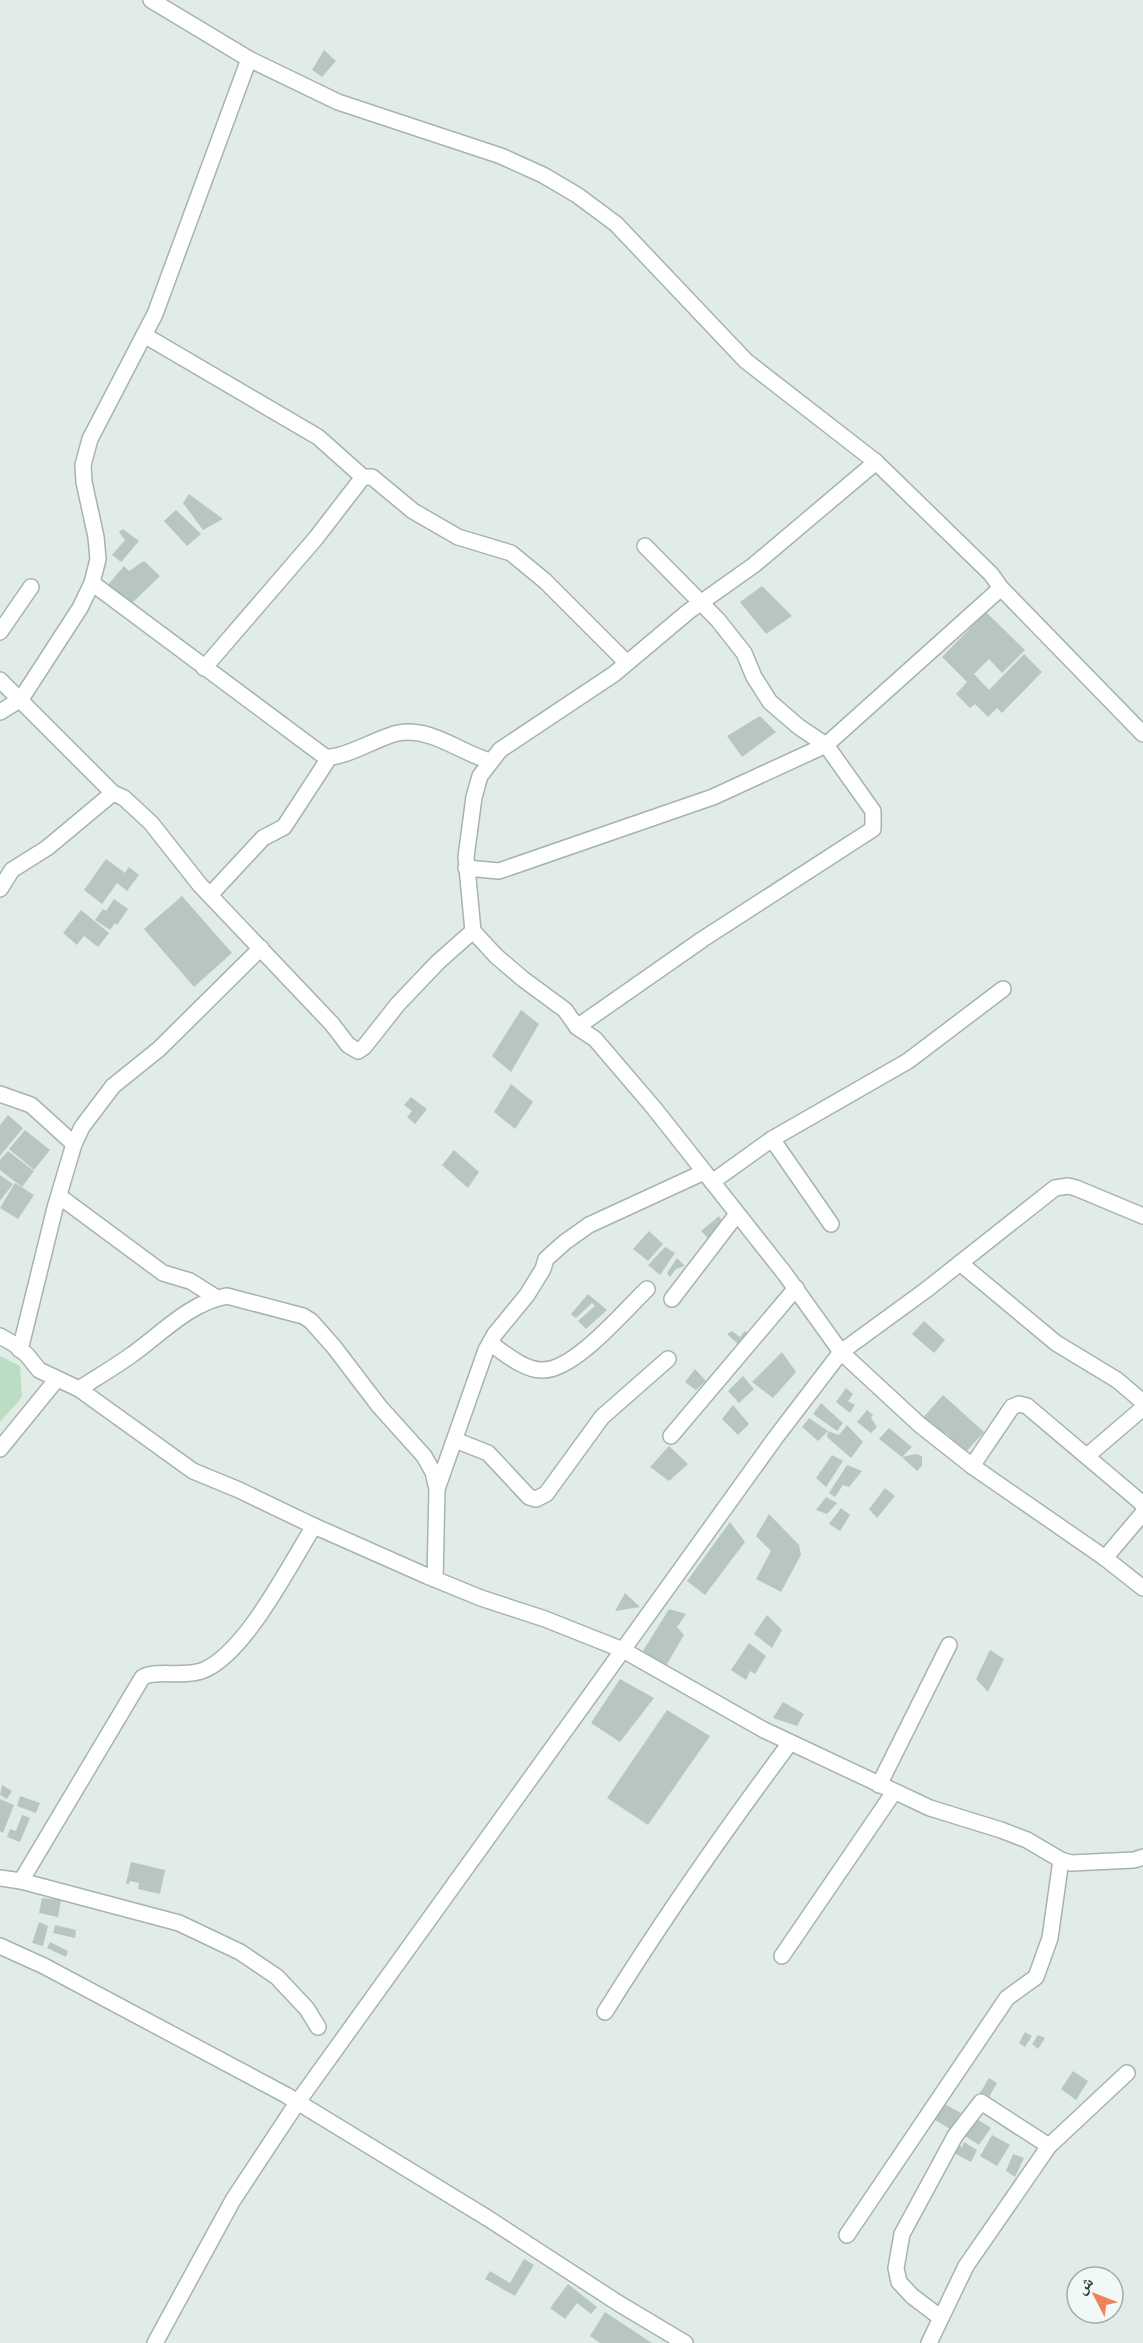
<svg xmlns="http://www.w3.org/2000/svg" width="1143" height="2343" font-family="'Noto Sans','Noto Naskh Arabic',sans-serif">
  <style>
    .green { fill: #bbddc4 }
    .building { fill: #b7c7c0 }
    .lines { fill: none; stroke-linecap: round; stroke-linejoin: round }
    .minor-casing { stroke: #a5b4ae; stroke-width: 18 }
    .minor { stroke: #fff; stroke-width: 15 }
  </style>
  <rect width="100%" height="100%" fill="#e2ece7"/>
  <!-- green -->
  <path class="green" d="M0,1356L20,1366L22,1397L0,1422Z"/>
  <!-- building -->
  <g class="building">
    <path d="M324,50L336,61L322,77L312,70Z"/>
    <path d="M189,494L223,519L203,530L183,503Z"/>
    <path d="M176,510L201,534L187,546L164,521Z"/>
    <path d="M123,529L139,541L121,562L112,555L125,540L119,532Z"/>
    <path d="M144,561L160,576L130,605L107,586L124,566L129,571Z"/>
    <path d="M762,586L792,616L766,634L740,602Z"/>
    <path d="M986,612L1025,650L1002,673L989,659L974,674L989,690L1024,654L1042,672L1002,713L997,708L988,717L975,704L970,708L956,694L967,682L942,657Z"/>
    <path d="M760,716L776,732L742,757L727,736Z"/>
    <path d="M106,859L125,873L129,867L139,875L127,891L117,883L102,904L84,890Z"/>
    <path d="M182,896L232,953L194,987L144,929Z"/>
    <path d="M114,899L128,909L117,925L115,923L110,930L95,920L103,909L106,911Z"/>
    <path d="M81,910L109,933L98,947L84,936L77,945L63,933Z"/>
    <path d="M521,1010L539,1024L511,1072L492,1056Z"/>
    <path d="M511,1084L533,1102L515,1129L494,1112Z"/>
    <path d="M411,1097L427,1109L415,1124L407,1117L412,1111L404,1105Z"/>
    <path d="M8,1115L23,1128L0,1156V1125Z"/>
    <path d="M25,1130L50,1150L34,1170L9,1149Z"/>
    <path d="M454,1150L479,1172L468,1188L442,1165Z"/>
    <path d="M8,1151L34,1171L22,1187L0,1170V1160Z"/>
    <path d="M0,1175L13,1184L0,1201Z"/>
    <path d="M15,1183L34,1195L18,1219L0,1208Z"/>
    <path d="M719,1216L724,1224L710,1240L701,1231Z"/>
    <path d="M649,1231L663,1244L648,1261L633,1249Z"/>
    <path d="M665,1247L675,1253L660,1275L648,1265Z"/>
    <path d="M677,1258L685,1266L676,1269L670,1277L667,1273Z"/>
    <path d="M588,1294L607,1310L586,1329L578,1321L595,1306L592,1303L576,1318L571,1314Z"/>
    <path d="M924,1321L945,1340L934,1353L912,1334Z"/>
    <path d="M732,1331L740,1337L745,1331L751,1336L740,1346L727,1334Z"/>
    <path d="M782,1352L796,1372L773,1398L752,1382Z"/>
    <path d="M695,1369L706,1381L696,1390L685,1382Z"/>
    <path d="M743,1376L754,1389L739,1403L728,1391Z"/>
    <path d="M846,1388L853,1394L848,1401L855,1405L850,1413L836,1402Z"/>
    <path d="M943,1395L984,1432L965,1453L947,1434L929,1429L921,1420Z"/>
    <path d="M821,1403L843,1423L837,1431L813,1414Z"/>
    <path d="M733,1405L749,1424L738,1435L722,1419Z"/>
    <path d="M867,1410L873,1415L871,1418L877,1427L871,1433L857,1422Z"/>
    <path d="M809,1418L828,1431L839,1435L847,1425L863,1442L851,1458L827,1437L828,1431L818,1441L802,1427Z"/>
    <path d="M889,1428L912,1447L902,1457L879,1439Z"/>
    <path d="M669,1446L688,1464L669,1481L650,1467Z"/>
    <path d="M916,1454L922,1456V1466L917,1471L902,1457Z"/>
    <path d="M832,1455L843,1461L826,1487L816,1478Z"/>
    <path d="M847,1465L862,1471L849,1487L843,1485L835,1497L829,1493Z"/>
    <path d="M885,1488L895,1496L877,1518L869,1509Z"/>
    <path d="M826,1497L837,1503L827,1514L816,1510Z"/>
    <path d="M841,1508L850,1515L840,1531L829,1524Z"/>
    <path d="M769,1514L799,1545L801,1555L781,1592L756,1579L771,1551L756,1536Z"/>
    <path d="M730,1522L745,1542L705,1595L687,1581Z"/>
    <path d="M625,1593L640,1607L615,1611Z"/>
    <path d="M669,1609L686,1614L677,1627L684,1635L666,1666L643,1651Z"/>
    <path d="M767,1615L782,1630L772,1648L754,1634Z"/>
    <path d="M749,1643L766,1656L755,1674L750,1671L746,1680L731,1670Z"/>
    <path d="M990,1650L1004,1659L988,1692L976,1679Z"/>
    <path d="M620,1679L654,1698L620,1742L591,1723Z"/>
    <path d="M783,1702L804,1714L797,1726L773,1718Z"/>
    <path d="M667,1710L710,1736L648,1825L607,1798Z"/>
    <path d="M2,1785L12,1791L7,1799L0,1795Z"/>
    <path d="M20,1796L40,1803L36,1813L17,1806Z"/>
    <path d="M0,1799L14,1805L3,1833L0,1831Z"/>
    <path d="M22,1815L30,1818L20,1842L7,1837L10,1829L16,1831Z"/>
    <path d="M131,1862L165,1870L160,1894L138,1889L139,1883L130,1881L129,1884H126Z"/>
    <path d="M42,1898L61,1900L58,1917L39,1913Z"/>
    <path d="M39,1922L48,1926L43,1946L32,1943Z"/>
    <path d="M55,1925L76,1930L75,1938L53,1933Z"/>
    <path d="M50,1942L68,1951L66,1957L47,1948Z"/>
    <path d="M1025,2032L1032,2036L1025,2047L1019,2043Z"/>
    <path d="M1038,2035L1045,2038L1038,2049L1032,2044Z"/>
    <path d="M1073,2071L1088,2081L1076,2100L1061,2089Z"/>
    <path d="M989,2078L997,2083L988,2099L980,2093Z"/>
    <path d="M941,2102L961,2113L950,2129L932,2118Z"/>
    <path d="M972,2116L991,2128L979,2145L962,2134Z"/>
    <path d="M992,2135L1010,2145L997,2166L980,2156Z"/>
    <path d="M964,2142L977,2150L971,2162L950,2151L956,2143L962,2147Z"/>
    <path d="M1013,2154L1024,2158L1015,2177L1006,2171Z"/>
    <path d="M524,2259L534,2265L515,2296L485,2279L490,2271L510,2283Z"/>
    <path d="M568,2284L597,2307L591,2314L577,2303L565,2319L550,2308Z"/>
    <path d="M605,2312L652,2343H600L590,2336Z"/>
  </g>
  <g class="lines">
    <defs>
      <g id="minor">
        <path d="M151,0L249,59L338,102L501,156L543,175L577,195L616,224L746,361L876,462L991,574L1001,588L1143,734"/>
        <path d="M144,335L318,437L363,477H372L413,511L458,537L511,553L545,581L627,663"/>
        <path d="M876,462L754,565L689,611L614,674L500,750L480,776L474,797L466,857L473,931L496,956L523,979L565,1010L577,1027L595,1039L654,1108L785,1274L841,1352L920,1425L972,1466L1105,1558L1143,1588"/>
        <path d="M92,583L324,756C339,762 378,737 398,733C431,727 459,752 490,761"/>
        <path d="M0,632L31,587"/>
        <path d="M204,668L316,538L363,477"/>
        <path d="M0,680L113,793L124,798L151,823L200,885L332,1024L348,1045L358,1051L364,1047L398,1004L438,962L473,931"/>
        <path d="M0,712L21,699L80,608L92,583L98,559L96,537L84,482L83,465L90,439L155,314L249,59"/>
        <path d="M466,868L499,871L713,797L826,745L1001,588"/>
        <path d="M0,889L12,870L47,848L113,793"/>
        <path d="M210,895L263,838L284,827L329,758"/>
        <path d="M577,1027L703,939L873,829V811L826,745L799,727L770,702L754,677L744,653L718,620L645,546"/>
        <path d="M0,1094L31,1105L74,1144"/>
        <path d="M772,1139L831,1224"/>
        <path d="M712,1182L772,1139L908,1061L1003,989"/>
        <path d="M59,1196L163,1273L190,1281L217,1298"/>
        <path d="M960,1263L1056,1343L1117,1380L1143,1402"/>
        <path d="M672,1299L737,1214"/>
        <path d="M0,1336L14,1344L27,1355L39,1370L79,1389L193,1471L239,1490L314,1526L427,1576L481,1598L545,1619L623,1650L764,1730L930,1808L1001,1830L1027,1840L1061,1860L1071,1863L1134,1860L1143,1857"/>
        <path d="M490,1343C504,1353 525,1371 543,1370C575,1370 624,1311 647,1289"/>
        <path d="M20,1350L55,1208L74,1144L82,1127L113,1086L159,1049L261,948"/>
        <path d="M79,1389C96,1378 113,1368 130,1356C160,1335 190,1302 227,1296L303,1316L311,1321L334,1347L379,1406L424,1456L433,1472L437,1489L435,1579"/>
        <path d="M671,1436L796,1288"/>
        <path d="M455,1440L488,1453L529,1497L536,1499L546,1494L602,1417L668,1359"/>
        <path d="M0,1449L57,1379"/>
        <path d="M1087,1456L1143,1408"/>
        <path d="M972,1466L1012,1407L1019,1404L1027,1406L1143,1504V1507"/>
        <path d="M437,1489L486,1350L495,1334L527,1295L543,1269L546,1259L565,1242L589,1225L704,1172"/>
        <path d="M1105,1558L1143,1513"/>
        <path d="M879,1785L949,1645"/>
        <path d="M0,1878L21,1881L179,1923L240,1952L277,1977L307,2009L318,2027"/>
        <path d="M21,1881L142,1678C153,1669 186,1678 204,1670C246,1652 289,1566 314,1526"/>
        <path d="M0,1946L44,1966L286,2095L489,2219L618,2303L685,2343"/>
        <path d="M782,1956L894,1792"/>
        <path d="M605,2012C663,1919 725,1830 790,1743"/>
        <path d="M847,2235L1007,1998L1036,1977L1050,1938L1061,1860"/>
        <path d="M941,2318L912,2296L899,2282L896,2268L902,2234L955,2136L981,2102L1049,2146"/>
        <path d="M155,2343L233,2200L297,2103L776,1437L841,1352L926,1290L1055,1188L1068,1186L1076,1188L1143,1216"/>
        <path d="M929,2343L966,2266L1049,2146L1127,2073"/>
      </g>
    </defs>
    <!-- minor casing -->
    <use href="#minor" class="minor-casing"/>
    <!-- minor -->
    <use href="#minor" class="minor"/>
  </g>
  <!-- north arrow -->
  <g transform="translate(1095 2295) rotate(312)"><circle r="28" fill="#f2f8f5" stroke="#9fada9" stroke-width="1.5"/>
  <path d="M0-4.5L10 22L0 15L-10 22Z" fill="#f0825b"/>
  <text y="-9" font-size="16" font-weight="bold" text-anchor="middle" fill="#223d36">ش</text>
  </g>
</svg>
